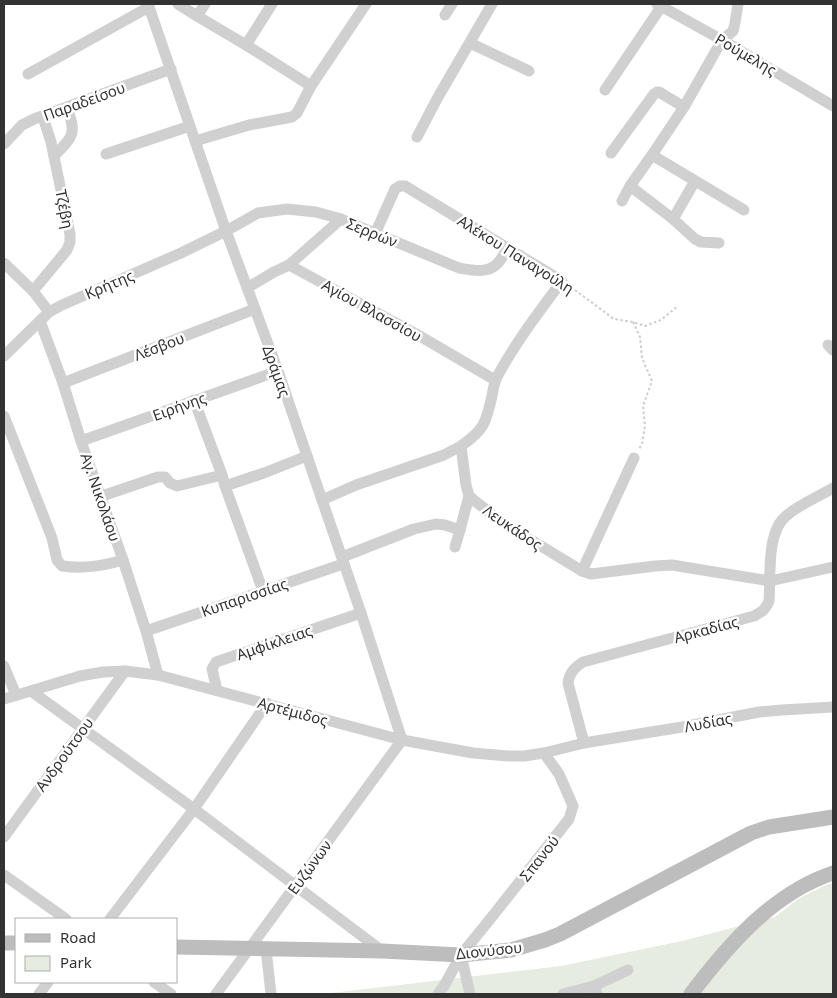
<svg xmlns="http://www.w3.org/2000/svg" width="837" height="998" font-family="'Noto Sans',sans-serif">
  <style>
    .green { fill: #e6ecdf }
    .lines { fill: none; stroke-linecap: round; stroke-linejoin: round }
    .path { stroke: #cdcdcd; stroke-width: 2; stroke-dasharray: 2.5 2.5; stroke-linecap: butt }
    .minor { stroke: #d0d0d0; stroke-width: 11 }
    .secondary { stroke: #bdbdbd; stroke-width: 15 }
    .labels { text-anchor: middle; dominant-baseline: central; stroke-width: 5; stroke-linejoin: round; paint-order: stroke }
    .street-label { font-size: 15px; fill: #333; stroke: #fff }
  </style>
  <rect width="100%" height="100%" fill="#fff"/>
  <!-- green -->
  <path class="green" d="M833,883V994H323L561,966L682,941L775,917L798,899L828,884Z"/>
  <g class="lines">
    <!-- path -->
    <g class="path">
      <path d="M571,287L614,319L633,322L645,326L661,320L678,306"/>
      <path d="M633,322L640,337L642,358L652,381L643,406L645,426L642,444L639,449"/>
    </g>
    <!-- minor -->
    <g class="minor">
      <path d="M148,4L226,231L278,371L322,500L361,613L402,740"/>
      <path d="M178,4L197,16L246,45L311,86"/>
      <path d="M657,4L722,40L833,106"/>
      <path d="M445,15L452,4"/>
      <path d="M197,16L205,4"/>
      <path d="M470,43L529,71"/>
      <path d="M246,45L272,4"/>
      <path d="M28,74L149,7"/>
      <path d="M605,90L661,7"/>
      <path d="M417,137L438,97L492,4"/>
      <path d="M195,141L249,125L292,117L297,113L311,86L366,4"/>
      <path d="M4,144L22,125L34,119L171,69"/>
      <path d="M611,153L654,94L657,92H659L684,107"/>
      <path d="M106,154L190,126"/>
      <path d="M652,155L744,210"/>
      <path d="M54,156C73,137 77,134 67,108"/>
      <path d="M630,186L673,219L695,239L701,242L719,243"/>
      <path d="M622,201L630,186L652,155L684,107L722,40L733,31L735,23L738,4"/>
      <path d="M673,219L695,181"/>
      <path d="M375,234L395,189L400,186H405L562,281C539,312 515,343 497,377C494,383 493,390 492,396C486,423 484,430 461,446L466,485L469,496L500,521L582,571L591,574L655,566L672,565L770,581L833,567"/>
      <path d="M4,263L33,291L49,312"/>
      <path d="M289,265L418,335L495,380"/>
      <path d="M247,288L274,272L289,265L341,219"/>
      <path d="M33,291L67,250L70,242V234L51,142L43,117"/>
      <path d="M40,321L63,383L81,441L123,560L146,631L158,675"/>
      <path d="M828,345L833,350"/>
      <path d="M4,356L49,312L62,305L181,253L226,231L258,213L287,209L316,212L341,219L459,268C471,270 487,274 497,264C501,260 505,253 508,247"/>
      <path d="M63,383L255,309"/>
      <path d="M194,400L222,475"/>
      <path d="M4,416L52,538L57,560L62,566C84,569 102,566 123,560"/>
      <path d="M81,441L278,371"/>
      <path d="M102,496L158,477H165L170,483L177,486L222,475L225,486"/>
      <path d="M322,500L356,485L444,455L461,446"/>
      <path d="M455,547L460,530"/>
      <path d="M342,557L414,529L436,524L445,525L460,530L469,496"/>
      <path d="M582,571L634,458"/>
      <path d="M263,591L225,486L264,473L307,456"/>
      <path d="M146,631L343,564"/>
      <path d="M4,666L16,695"/>
      <path d="M217,690L212,669L216,662L361,613"/>
      <path d="M31,691L194,809L382,951"/>
      <path d="M4,699L80,676L103,672L125,671L158,675L402,740L473,753L508,756H524L544,753L584,743L682,727L759,712L782,710L833,707"/>
      <path d="M584,743L568,683C570,672 574,668 583,662L754,616C762,612 766,609 769,601C771,576 766,533 786,516C800,504 818,497 833,488"/>
      <path d="M4,837L125,671"/>
      <path d="M4,875L66,919"/>
      <path d="M110,919L194,809L267,703"/>
      <path d="M266,949L271,994"/>
      <path d="M461,955L470,994"/>
      <path d="M154,982L171,994"/>
      <path d="M594,986L628,970"/>
      <path d="M39,994L48,982"/>
      <path d="M216,994L402,740"/>
      <path d="M438,994L444,986L461,955L495,913L569,819L573,806L559,774L544,753"/>
      <path d="M563,994L594,986L597,994"/>
    </g>
    <!-- secondary -->
    <g class="secondary">
      <path d="M4,943H16"/>
      <path d="M176,947L382,951L461,955L511,950L545,940L560,934L751,833L769,827L833,817"/>
      <path d="M691,994C728,945 773,893 833,873"/>
    </g>
  </g>
  <g class="labels">
    <!-- street labels -->
    <g class="street-label">
      <text transform="translate(746 54) rotate(30)">Ρούμελης</text>
      <text transform="translate(84 101) rotate(-20)">Παραδείσου</text>
      <text transform="translate(65 209) rotate(79)">Τζέβη</text>
      <text transform="translate(372 232) rotate(22)">Σερρών</text>
      <text transform="translate(516 254) rotate(32)">Αλέκου Παναγούλη</text>
      <text transform="translate(109 284) rotate(-23)">Κρήτης</text>
      <text transform="translate(372 310) rotate(29)">Αγίου Βλασσίου</text>
      <text transform="translate(159 346) rotate(-21)">Λέσβου</text>
      <text transform="translate(277 371) rotate(70)">Δράμας</text>
      <text transform="translate(179 406) rotate(-20)">Ειρήνης</text>
      <text transform="translate(101 497) rotate(71)">Αγ. Νικολάου</text>
      <text transform="translate(513 527) rotate(34)">Λευκάδος</text>
      <text transform="translate(244 597) rotate(-19)">Κυπαρισσίας</text>
      <text transform="translate(706 629) rotate(-15)">Αρκαδίας</text>
      <text transform="translate(274 642) rotate(-19)">Αμφίκλειας</text>
      <text transform="translate(293 711) rotate(15)">Αρτέμιδος</text>
      <text transform="translate(708 722) rotate(-11)">Λυδίας</text>
      <text transform="translate(64 754) rotate(-54)">Ανδρούτσου</text>
      <text transform="translate(539 858) rotate(-52)">Σπανού</text>
      <text transform="translate(309 867) rotate(-54)">Ευζώνων</text>
      <text transform="translate(489 950) rotate(-6)">Διονύσου</text>
    </g>
  </g>
  <!-- border -->
  <rect width="837" height="998" fill="none" stroke="#333333" stroke-width="10"/>
  <!-- legend -->
  <rect x="15" y="918" width="162" height="65" fill="#ffffff" stroke="#adadad"/>
  <rect x="25" y="934" width="25" height="8" fill="#bdbdbd" stroke="#adadad"/>
  <text x="60" y="943" font-size="15" fill="#333333">Road</text>
  <rect x="25" y="956" width="25" height="15" fill="#e6ecdf" stroke="#adadad"/>
  <text x="60" y="968" font-size="15" fill="#333333">Park</text>
</svg>
